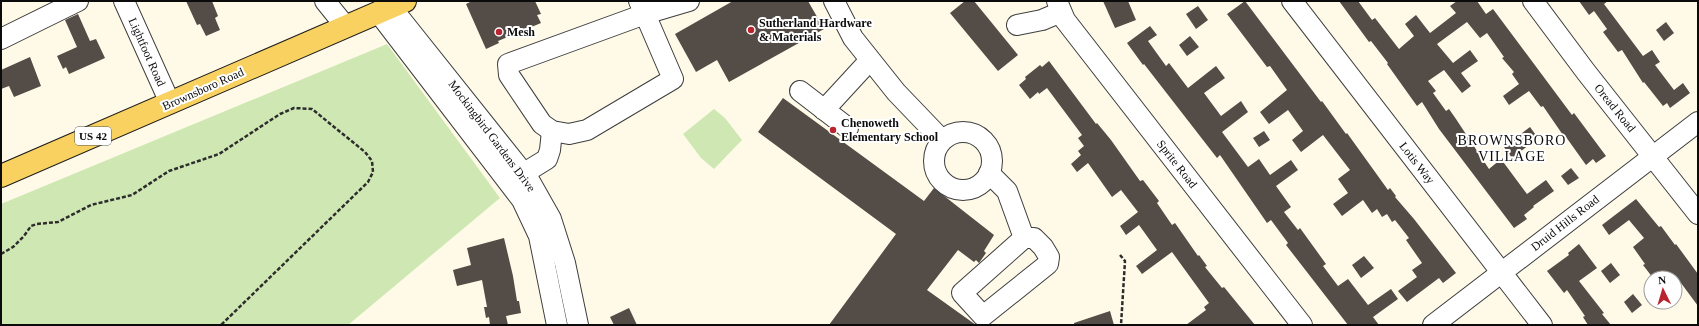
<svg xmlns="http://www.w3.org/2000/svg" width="1699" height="326" font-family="'Times New Roman',serif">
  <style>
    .green { fill: #cfe8b3 }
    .building { fill: #534c47 }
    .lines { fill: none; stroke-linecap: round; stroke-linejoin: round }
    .minor-casing { stroke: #3e3e3e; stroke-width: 22 }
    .major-casing { stroke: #1c1c1c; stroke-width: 24 }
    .path { stroke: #2d2d2d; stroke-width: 2.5; stroke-dasharray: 4 2; stroke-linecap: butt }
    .minor { stroke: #fff; stroke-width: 20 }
    .major { stroke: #f8d160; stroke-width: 22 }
    .poi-dot { fill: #b8252e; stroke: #fff; stroke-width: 1.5 }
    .labels { text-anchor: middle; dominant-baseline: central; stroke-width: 4; stroke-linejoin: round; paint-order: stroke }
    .shield { fill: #fff; stroke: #545454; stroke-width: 1 }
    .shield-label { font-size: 11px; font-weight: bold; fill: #0b0b0b }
    .poi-label { font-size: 12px; font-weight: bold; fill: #0b0b0b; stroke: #fff; text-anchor: start }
    .street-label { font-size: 12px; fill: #0b0b0b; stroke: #fff }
    .quarter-label { font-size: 14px; letter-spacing: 1px; fill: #0b0b0b; stroke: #fff }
  </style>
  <rect width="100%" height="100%" fill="#fffae8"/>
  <!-- green -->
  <g class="green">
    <path d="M387,44L500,198L348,325H1V204Z"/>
    <path d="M714,109L725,118L742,140L714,169L701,158L683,134Z"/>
  </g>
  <!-- building -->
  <g class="building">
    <path d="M186,1H212L218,16L215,18L220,30L206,36L200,24L197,25Z"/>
    <path d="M472,1H535L541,14L537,15L541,23L498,41L499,43L486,49L466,4Z"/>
    <path d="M733,1H808L824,29L729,82L717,60L696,72L675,34Z"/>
    <path d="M965,1H974L1018,55L998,71L950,13Z"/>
    <path d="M1103,1H1128L1136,20L1115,28Z"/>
    <path d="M1245,1L1321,102L1322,101L1346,134L1347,133L1388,190L1390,188L1396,196L1395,197L1414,219L1456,273L1443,283L1439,278L1407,302L1398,291L1417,277L1412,270L1422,263L1406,240L1409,238L1395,220L1392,222L1387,214L1382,217L1377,209L1372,213L1363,200L1342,216L1333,204L1348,193L1338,179L1350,170L1323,135L1301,152L1292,140L1303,131L1288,110L1269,124L1260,112L1287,90L1270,66L1267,67L1227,14Z"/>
    <path d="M1339,1H1358L1372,20L1375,18L1399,49L1414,36L1405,24L1416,15L1430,33L1456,13L1450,6L1457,1H1477L1486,14L1493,9L1572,115L1574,113L1606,156L1596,163L1593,159L1586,165L1566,137L1565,138L1543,106L1541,107L1529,91L1509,105L1503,96L1519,84L1512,74L1514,72L1502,58L1504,57L1487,33L1480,38L1467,22L1437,44L1453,63L1470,50L1478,61L1461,73L1471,86L1462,93L1444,70L1428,81L1436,91L1433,93L1446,111L1449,109L1456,119L1489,169L1501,159L1527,194L1546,180L1554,191L1533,206L1534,207L1524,215L1527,219L1514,228L1439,129L1422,102L1417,106L1387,64L1388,63L1371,41L1369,42Z"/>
    <path d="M1579,1H1608L1604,4L1643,56L1652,50L1660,62L1655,65L1674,90L1683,83L1690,93L1670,108L1667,103L1663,106L1644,82L1643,83L1622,50L1618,52L1603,32L1607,29L1594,11L1589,15Z"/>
    <path d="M1198,6L1208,20L1196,29L1186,14Z"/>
    <path d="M78,14L90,41L96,39L105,58L69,74L66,67L63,69L57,56L77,47L65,20Z"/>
    <path d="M1666,22L1674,33L1664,41L1656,30Z"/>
    <path d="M1150,26L1157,35L1148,41L1166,66L1169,63L1188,88L1216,66L1225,78L1204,93L1221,116L1241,101L1248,112L1222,132L1248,167L1259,159L1270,175L1291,160L1298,170L1276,186L1291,207L1284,212L1298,230L1300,228L1326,264L1323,266L1338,286L1348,279L1368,305L1391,289L1398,299L1373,317L1379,325H1348L1286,245L1288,243L1271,220L1267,223L1220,155L1217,158L1144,64L1143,65L1127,43Z"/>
    <path d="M1190,36L1199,47L1187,56L1179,45Z"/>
    <path d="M30,57L41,86L14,97L9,86L1,89V70Z"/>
    <path d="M1049,61L1096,124L1097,123L1111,140L1140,181L1143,180L1159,201L1157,203L1172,225L1175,223L1198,256L1199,255L1207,266L1205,267L1222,288L1224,287L1255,325H1186L1206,310L1204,307L1209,303L1172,252L1142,274L1136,266L1157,250L1139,225L1126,235L1120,226L1138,212L1121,190L1112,197L1088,163L1077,172L1071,164L1081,155L1078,151L1084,146L1078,138L1082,135L1047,88L1039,94L1038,92L1030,99L1019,85L1026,79L1025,77L1040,65L1042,67Z"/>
    <path d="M783,98L924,201L934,188L994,235L984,251L986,253L979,263L976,260L974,262L958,250L927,290L976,325H829L896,234L758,132Z"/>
    <path d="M1530,127L1538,138L1512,158L1504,147Z"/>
    <path d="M1264,131L1270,140L1259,147L1253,138Z"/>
    <path d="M1571,168L1579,178L1568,185L1561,176Z"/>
    <path d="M1636,199L1659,227L1661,226L1675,245L1676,244L1698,274V306L1681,283L1677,286L1675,283V278H1653L1643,265L1645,264L1633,247L1644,238L1629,220L1609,235L1602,225Z"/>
    <path d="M504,238L513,276L517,301H519L521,313L506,316L508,325H490L489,317L486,318L484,307H487L482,280L457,286L453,270L471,265L467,248Z"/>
    <path d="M1579,244L1597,268L1579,281L1604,313L1602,314L1611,325H1588L1583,317L1585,316L1567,290L1564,293L1547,271L1569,255L1568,253Z"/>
    <path d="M1364,256L1374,268L1361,278L1352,265Z"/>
    <path d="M1611,263L1620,275L1610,283L1601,271Z"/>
    <path d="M1633,294L1642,305L1632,313L1624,302Z"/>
    <path d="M629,308L637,325H614L610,317Z"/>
    <path d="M1110,311L1114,325H1074V323Z"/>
  </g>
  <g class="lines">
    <defs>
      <g id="minor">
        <path d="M124,1L170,103"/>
        <path d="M325,1L346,27"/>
        <path d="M639,1L645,14L689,1"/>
        <path d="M834,1L853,38L896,92L942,140"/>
        <path d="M1057,1L1065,20L1302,325"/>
        <path d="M1292,1L1542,325"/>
        <path d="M1533,1L1586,72L1698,214"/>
        <path d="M391,7L529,180L551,219L565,263L578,325"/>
        <path d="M378,12L522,200L539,236L557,325"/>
        <path d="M645,14L673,79L587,130L569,134L552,131L542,124L509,75L508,64Z"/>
        <path d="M1017,25L1042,20L1061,12"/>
        <path d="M1,39L78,1"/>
        <path d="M800,91L848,128"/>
        <path d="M824,110L870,60"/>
        <circle cx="963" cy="161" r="29"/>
        <path d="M989,173L1007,191L1024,238L962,293L983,316L1048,264L1049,257L1043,247L1034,238H1024"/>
        <path d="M513,180L547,159L550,150L552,131"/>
        <path d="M1433,325L1698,122"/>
      </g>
      <path id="major" d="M1,176L405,1"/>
    </defs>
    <!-- minor casing -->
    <use href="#minor" class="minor-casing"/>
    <!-- major casing -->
    <use href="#major" class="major-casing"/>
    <!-- path -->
    <g class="path">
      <path d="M1,254L13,247L24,236L31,226L37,224L58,222L91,205L132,195L169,171L219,154L280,114L294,108L312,109L365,152L372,161L373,172L368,182L221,325"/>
      <path d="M1120,255L1125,261L1121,325"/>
    </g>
    <!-- minor -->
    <use href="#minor" class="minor"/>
    <!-- major -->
    <use href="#major" class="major"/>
  </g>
  <!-- markers -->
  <g class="poi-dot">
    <circle cx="751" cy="30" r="4"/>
    <circle cx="499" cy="32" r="4"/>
    <circle cx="833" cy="130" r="4"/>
  </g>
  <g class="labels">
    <!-- shield labels -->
    <rect class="shield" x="75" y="127" width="36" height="18" rx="3"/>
    <g class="shield-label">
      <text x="93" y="136">US 42</text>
    </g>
    <!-- poi labels -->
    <g class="poi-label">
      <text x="759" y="23">Sutherland Hardware<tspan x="759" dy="14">&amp; Materials</tspan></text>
      <text x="507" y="32">Mesh</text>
      <text x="841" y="123">Chenoweth<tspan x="841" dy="14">Elementary School</tspan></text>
    </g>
    <!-- street labels -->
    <g class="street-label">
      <text transform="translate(147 52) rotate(66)">Lightfoot Road</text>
      <text transform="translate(203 89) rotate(-24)">Brownsboro Road</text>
      <text transform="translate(1615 108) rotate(51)">Oread Road</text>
      <text transform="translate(492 136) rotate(53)">Mockingbird Gardens Drive</text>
      <text transform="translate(1417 163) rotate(52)">Lotis Way</text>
      <text transform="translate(1177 164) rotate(52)">Sprite Road</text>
      <text transform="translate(1565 223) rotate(-38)">Druid Hills Road</text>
    </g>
    <!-- quarter labels -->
    <g class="quarter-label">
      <text x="1512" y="140">BROWNSBORO<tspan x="1512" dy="16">VILLAGE</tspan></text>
    </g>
  </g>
  <!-- border -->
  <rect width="1699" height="326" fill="none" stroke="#0b0b0b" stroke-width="4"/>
  <!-- north arrow -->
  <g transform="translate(1663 290) rotate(355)"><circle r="19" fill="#ffffff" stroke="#9d9d9d"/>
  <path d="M0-3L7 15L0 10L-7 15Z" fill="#b8252e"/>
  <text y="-6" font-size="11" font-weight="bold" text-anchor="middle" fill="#0b0b0b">N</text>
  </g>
</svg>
